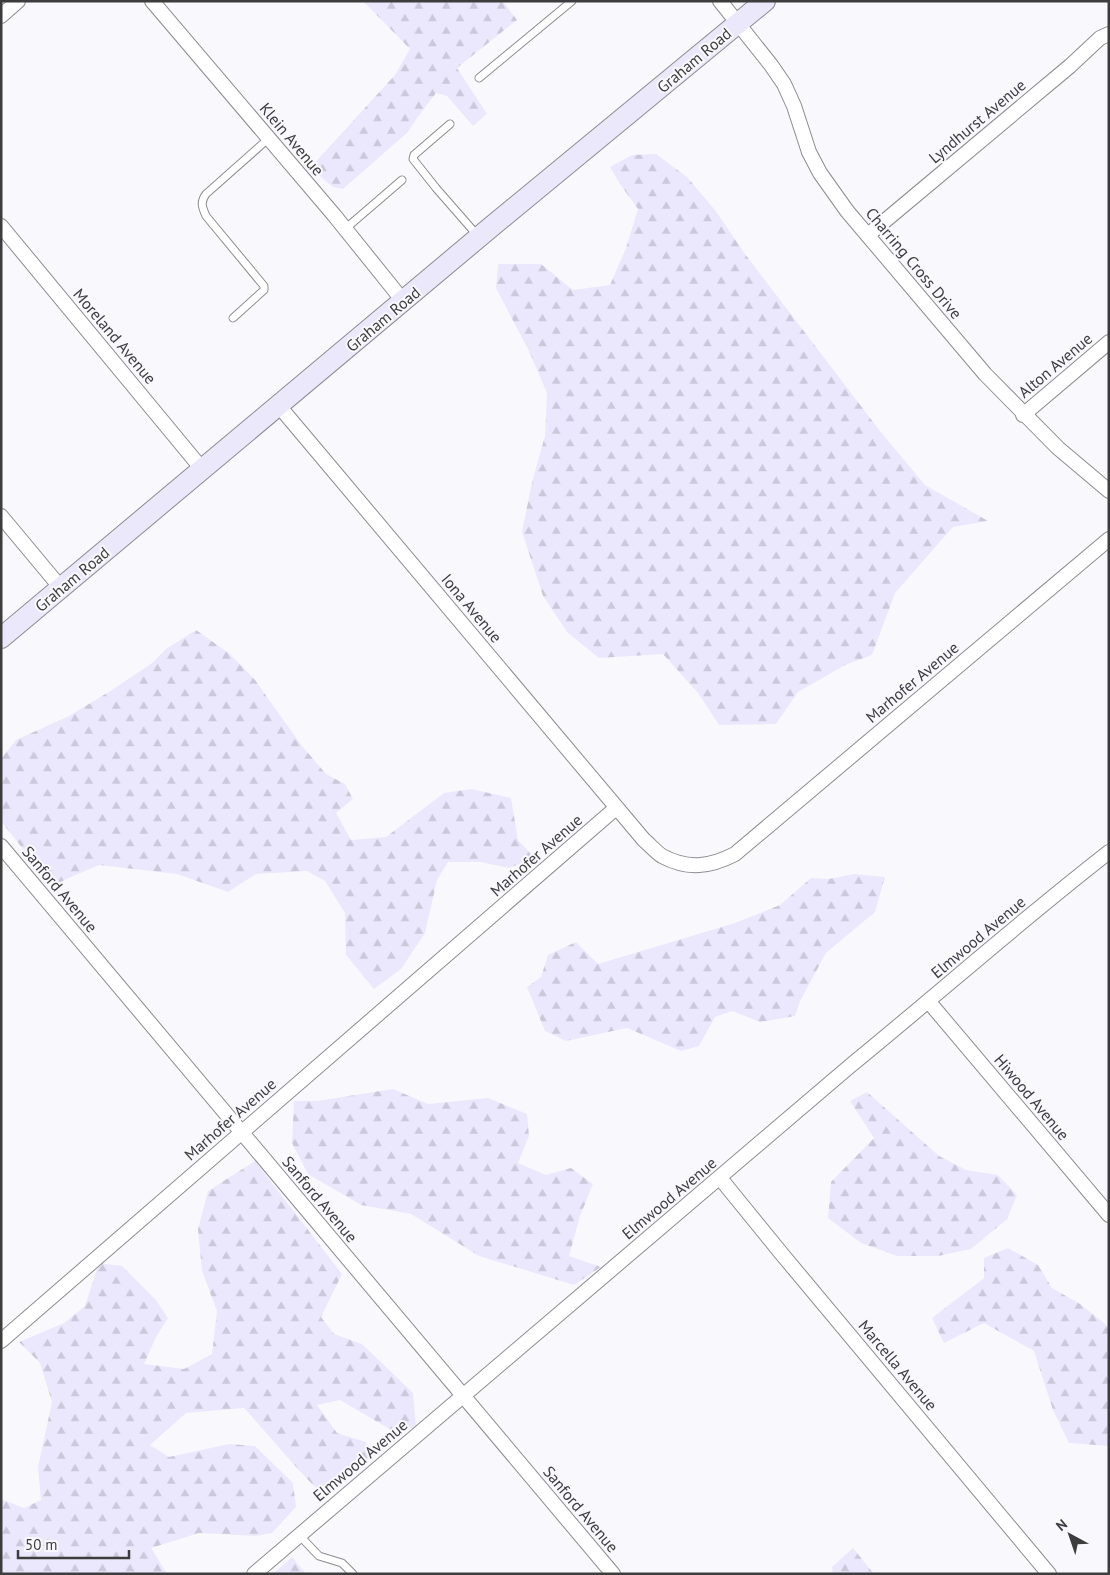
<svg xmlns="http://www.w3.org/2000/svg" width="1110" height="1575" font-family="'PT Sans',sans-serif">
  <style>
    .forest { fill: url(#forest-firs) }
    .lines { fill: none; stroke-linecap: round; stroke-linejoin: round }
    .lane-casing { stroke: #8c8b8f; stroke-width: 9 }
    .street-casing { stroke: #8c8b8f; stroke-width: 16 }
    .secondary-casing { stroke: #8c8b8f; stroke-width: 22 }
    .lane { stroke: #fff; stroke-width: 7 }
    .street { stroke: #fff; stroke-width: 14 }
    .secondary { stroke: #ebe8fb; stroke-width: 20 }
    .labels { text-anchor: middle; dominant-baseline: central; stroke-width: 4; stroke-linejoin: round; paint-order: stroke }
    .street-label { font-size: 16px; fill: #3d3d3e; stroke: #f9f9fd }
  </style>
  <defs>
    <pattern id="forest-firs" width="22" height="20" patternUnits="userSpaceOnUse" patternTransform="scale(1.25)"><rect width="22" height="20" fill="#ebe8fd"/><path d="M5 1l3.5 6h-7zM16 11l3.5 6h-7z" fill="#cac8da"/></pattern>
  </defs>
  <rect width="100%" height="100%" fill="#f9f9fd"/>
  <!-- forest -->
  <g class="forest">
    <path d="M363,1H503L517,20L457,68L487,114L473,126L447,96L436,93L417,118L408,132L343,189L333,187L310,168L395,75L410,49Z"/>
    <path d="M656,154L687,177L715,210L745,254L880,431L925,485L988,521L953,527L895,593L872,655L845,665L798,692L776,724L719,725L698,693L663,654L599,658L567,632L543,596L522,532L532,482L545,436L547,393L529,351L496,288L498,264H541L573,290L610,285L626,248L638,209L620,184L610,167L632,155Z"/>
    <path d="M196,630L230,654L255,680L302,746L326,774L345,784L353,799L336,813L351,840L386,837L444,793L471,789L511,798L518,840L535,858L509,868L480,862H448L437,880L425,933L401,969L374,989L346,955L345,913L325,881L307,871L256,874L228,892L177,874L99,865L64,880L55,890L1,821V759L16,740L69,716L112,690L152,663L166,649Z"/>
    <path d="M854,874L885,877L875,912L826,953L800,1001L795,1016L760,1022L732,1011L715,1017L699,1046L681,1051L627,1028L566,1041L545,1031L527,987L541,977L548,955L576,942L598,964L735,923L780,905L811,878L829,879Z"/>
    <path d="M393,1089L428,1104L488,1098L527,1114L529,1136L518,1163L546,1175L571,1168L593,1184L580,1216L569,1256L601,1267L574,1285L479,1256L411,1214L361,1205L308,1174L292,1143L294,1101H317Z"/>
    <path d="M867,1092L939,1156L966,1170L998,1175L1017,1195L1007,1219L971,1249L938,1256H897L861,1243L828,1218L831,1182L874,1138L850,1101Z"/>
    <path d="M255,1161L342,1274L321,1317L334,1334L362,1344L413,1393L416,1426L398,1434L340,1400L317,1405L337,1433L366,1442L368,1458L330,1487L316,1488C291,1463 268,1434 244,1408L186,1413L150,1445L169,1457L229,1444L255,1446L293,1483L296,1507L272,1533L256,1536L199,1533L151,1548L167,1574H1V1499L24,1508L41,1500L38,1467L52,1402L40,1363L19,1342L64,1323L85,1306L99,1263L122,1266L156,1300L168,1318L156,1337L144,1364L184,1369L212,1354L217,1311L202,1271L198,1229L208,1191Z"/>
    <path d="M1008,1248L1038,1265L1052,1288L1080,1304L1109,1327V1446L1069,1443L1053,1410L1034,1351L984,1323L944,1343L932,1318L984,1278V1258Z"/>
    <path d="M853,1548L874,1574H833L832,1567Z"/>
    <path d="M292,1557L306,1574H273Z"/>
  </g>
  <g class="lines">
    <defs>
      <g id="lane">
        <path d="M479,78L572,1"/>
        <path d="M450,124L414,155L413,159L436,188L477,235"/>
        <path d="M345,229L402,180"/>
        <path d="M233,318L264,290V286L206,216C202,207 200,202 206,194L268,139"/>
        <path d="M299,1535L319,1556L342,1563L353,1574"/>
      </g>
      <g id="street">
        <path d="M152,1L334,215L404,302"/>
        <path d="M720,1L771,65L784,84L794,106L809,152L820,173L847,211L985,374L1058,448L1109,491"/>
        <path d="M1,16L18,1"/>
        <path d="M1,226L202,469"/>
        <path d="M868,235L1070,66L1100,38L1109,34"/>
        <path d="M279,406L644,840C650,845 656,852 662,856C688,870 710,867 735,854L1109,539"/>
        <path d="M1023,415L1109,342"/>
        <path d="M1,516L61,588"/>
        <path d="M1,846L613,1574"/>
        <path d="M929,1002L1109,1215"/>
        <path d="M720,1178L781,1253L1049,1574"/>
        <path d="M1,1341L616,808"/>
        <path d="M254,1574L850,1066C937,995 1020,921 1109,852"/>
      </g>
      <path id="secondary" d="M1,638L491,227L765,1"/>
    </defs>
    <!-- lane casing -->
    <use href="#lane" class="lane-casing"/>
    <!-- street casing -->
    <use href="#street" class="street-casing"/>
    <!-- secondary casing -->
    <use href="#secondary" class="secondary-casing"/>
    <!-- lane -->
    <use href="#lane" class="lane"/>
    <!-- street -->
    <use href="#street" class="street"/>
    <!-- secondary -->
    <use href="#secondary" class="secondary"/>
  </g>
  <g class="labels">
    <!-- street labels -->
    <g class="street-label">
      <text transform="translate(694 60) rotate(-40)">Graham Road</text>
      <text transform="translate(977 121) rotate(-40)">Lyndhurst Avenue</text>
      <text transform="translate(292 139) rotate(50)">Klein Avenue</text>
      <text transform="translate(914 263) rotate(50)">Charring Cross Drive</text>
      <text transform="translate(383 319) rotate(-40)">Graham Road</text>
      <text transform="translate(115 336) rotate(50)">Moreland Avenue</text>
      <text transform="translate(1055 365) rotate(-40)">Alton Avenue</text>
      <text transform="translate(72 579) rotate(-40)">Graham Road</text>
      <text transform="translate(472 608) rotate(50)">Iona Avenue</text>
      <text transform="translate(912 682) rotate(-40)">Marhofer Avenue</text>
      <text transform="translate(536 855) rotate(-41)">Marhofer Avenue</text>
      <text transform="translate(60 889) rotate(50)">Sanford Avenue</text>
      <text transform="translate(978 937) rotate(-40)">Elmwood Avenue</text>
      <text transform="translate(1032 1097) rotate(50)">Hiwood Avenue</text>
      <text transform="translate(230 1119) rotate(-41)">Marhofer Avenue</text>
      <text transform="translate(669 1198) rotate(-40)">Elmwood Avenue</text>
      <text transform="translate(320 1199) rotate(50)">Sanford Avenue</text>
      <text transform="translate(898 1365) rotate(50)">Marcella Avenue</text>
      <text transform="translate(360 1460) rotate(-40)">Elmwood Avenue</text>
      <text transform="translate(581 1509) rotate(50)">Sanford Avenue</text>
    </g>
  </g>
  <!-- border -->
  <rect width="1110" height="1575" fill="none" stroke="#3d3d3e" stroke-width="5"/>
  <!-- north arrow -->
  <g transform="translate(1070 1535) rotate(320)" stroke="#f9f9fd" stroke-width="4" paint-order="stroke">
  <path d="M0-4L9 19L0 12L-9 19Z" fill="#3d3d3e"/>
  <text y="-8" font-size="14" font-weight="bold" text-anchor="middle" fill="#3d3d3e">N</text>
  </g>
  <!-- scale -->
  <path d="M18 1550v8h111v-8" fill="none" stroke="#3d3d3e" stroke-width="2.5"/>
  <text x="25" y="1550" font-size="15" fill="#3d3d3e" stroke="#f9f9fd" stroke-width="4" paint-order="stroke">50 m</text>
</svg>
